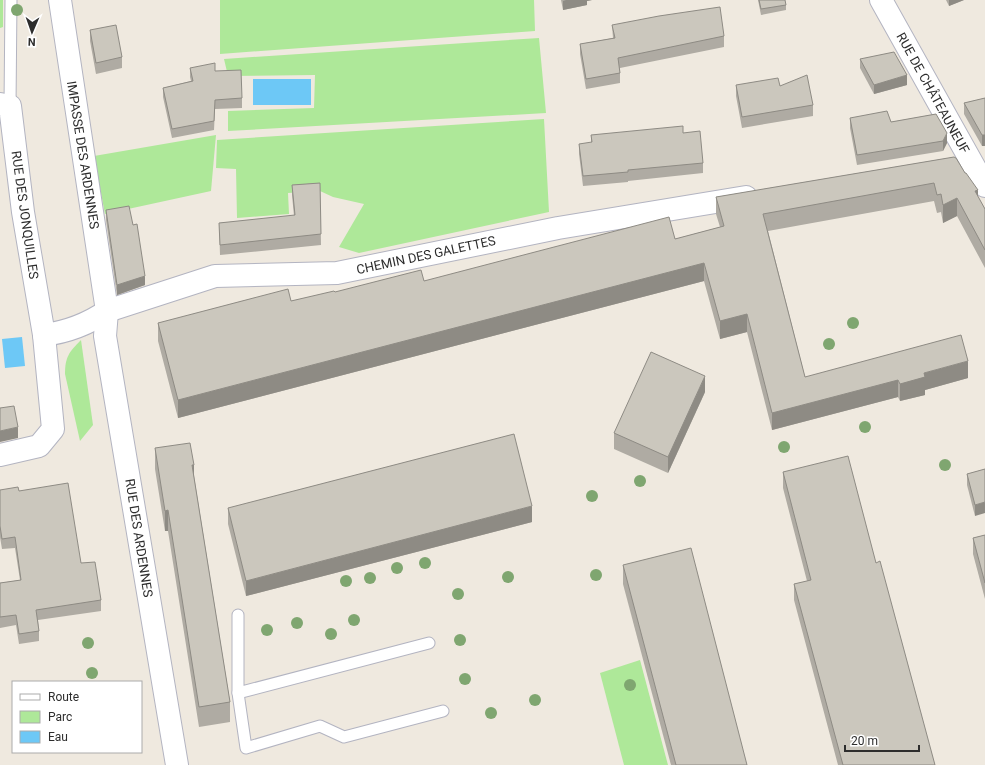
<svg xmlns="http://www.w3.org/2000/svg" width="985" height="765" font-family="Roboto,sans-serif">
  <style>
    .green { fill: #aee899 }
    .water { fill: #6dc8f6 }
    .lines { fill: none; stroke-linecap: round; stroke-linejoin: round }
    .service-casing { stroke: #b3b4c1; stroke-width: 13 }
    .minor-casing { stroke: #b3b4c1; stroke-width: 24 }
    .secondary-casing { stroke: #b3b4c1; stroke-width: 24 }
    .service { stroke: #fff; stroke-width: 11 }
    .minor { stroke: #fff; stroke-width: 22 }
    .secondary { stroke: #fff; stroke-width: 22 }
    .tree { fill: #7fa670 }
    .wall { fill: #afaba3 }
    .shaded-wall { fill: #8e8b84 }
    .building { fill: #cbc7bd; stroke: #8e8b84 }
    .labels { text-anchor: middle; dominant-baseline: central; stroke-width: 3; stroke-linejoin: round; paint-order: stroke }
    .street-label { font-size: 13px; fill: #2d2d2d; stroke: #fff }
  </style>
  <rect width="100%" height="100%" fill="#efe9df"/>
  <!-- green -->
  <g class="green">
    <path d="M0,0H3V27L0,28Z"/>
    <path d="M220,0H534L535,31L220,54Z"/>
    <path d="M539,38L546,113L228,131V111L314,108L315,75L228,76L224,59Z"/>
    <path d="M544,119L549,212L359,253L339,247L364,204L333,197L320,191L288,193L289,214L237,218L236,169L216,168L217,140Z"/>
    <path d="M216,135L211,191L105,214L94,156Z"/>
    <path d="M81,340L93,425L80,441L65,374C65,357 69,352 81,340Z"/>
    <path d="M640,660L668,765H624L600,673Z"/>
  </g>
  <!-- water -->
  <g class="water">
    <rect x="253" y="79" width="58" height="26"/>
    <path d="M22,337L25,366L5,368L2,339Z"/>
  </g>
  <g class="lines">
    <defs>
      <g id="service">
        <path d="M10,106L11,0"/>
        <path d="M238,615V693L429,643"/>
        <path d="M238,693L246,748L320,726L344,737L443,711"/>
      </g>
      <g id="minor">
        <path d="M60,0L107,311L105,336L177,765"/>
        <path d="M0,104L10,106L23,212L44,335L53,429L39,446L0,455"/>
        <path d="M44,335C67,332 88,324 107,311L215,276L337,273L558,228L746,197"/>
      </g>
      <path id="secondary" d="M881,0L985,186"/>
    </defs>
    <!-- service casing -->
    <use href="#service" class="service-casing"/>
    <!-- minor casing -->
    <use href="#minor" class="minor-casing"/>
    <!-- secondary casing -->
    <use href="#secondary" class="secondary-casing"/>
    <!-- service -->
    <use href="#service" class="service"/>
    <!-- minor -->
    <use href="#minor" class="minor"/>
    <!-- secondary -->
    <use href="#secondary" class="secondary"/>
  </g>
  <!-- trees -->
  <g class="tree">
    <circle cx="17" cy="10" r="6"/>
    <circle cx="853" cy="323" r="6"/>
    <circle cx="829" cy="344" r="6"/>
    <circle cx="865" cy="427" r="6"/>
    <circle cx="784" cy="447" r="6"/>
    <circle cx="945" cy="465" r="6"/>
    <circle cx="640" cy="481" r="6"/>
    <circle cx="592" cy="496" r="6"/>
    <circle cx="425" cy="563" r="6"/>
    <circle cx="397" cy="568" r="6"/>
    <circle cx="596" cy="575" r="6"/>
    <circle cx="508" cy="577" r="6"/>
    <circle cx="370" cy="578" r="6"/>
    <circle cx="346" cy="581" r="6"/>
    <circle cx="458" cy="594" r="6"/>
    <circle cx="354" cy="620" r="6"/>
    <circle cx="297" cy="623" r="6"/>
    <circle cx="267" cy="630" r="6"/>
    <circle cx="331" cy="634" r="6"/>
    <circle cx="460" cy="640" r="6"/>
    <circle cx="88" cy="643" r="6"/>
    <circle cx="92" cy="673" r="6"/>
    <circle cx="465" cy="679" r="6"/>
    <circle cx="630" cy="685" r="6"/>
    <circle cx="535" cy="700" r="6"/>
    <circle cx="491" cy="713" r="6"/>
  </g>
  <!-- wall -->
  <g class="wall">
    <path d="M561,0H592L587,1V5L563,10Z"/>
    <path d="M758,0H785L786,5V10L761,15Z"/>
    <path d="M946,0H964L949,6Z"/>
    <path d="M612,25L724,36V47L620,68V83L586,89L580,54V44L613,38Z"/>
    <path d="M90,30L122,57V68L96,74L90,41Z"/>
    <path d="M860,59L907,85L874,94L860,68Z"/>
    <path d="M190,68L215,71L242,98V108L215,109L214,130L172,138L163,97V88L191,81L190,77Z"/>
    <path d="M736,85L780,86L813,105V116L742,128L736,96Z"/>
    <path d="M985,98V146H982L964,114V103Z"/>
    <path d="M936,114L947,143L943,151L857,165L850,128V118L891,122Z"/>
    <path d="M683,133L703,163V173L628,181V182L583,186L579,154V144L591,143V135Z"/>
    <path d="M954,157L985,209V268L957,216L943,223L941,212L937,213L934,201L768,231L805,377L968,378L925,390V395L900,401L898,397L772,430L747,332L720,339L704,281L178,418L158,341V323L291,301L335,292L424,281L675,239L720,227L716,214V197Z"/>
    <path d="M320,183L321,245L220,255L219,223L294,216L292,195V185Z"/>
    <path d="M106,210L145,285L117,295L106,220Z"/>
    <path d="M705,392L668,473L614,449V433Z"/>
    <path d="M155,448L194,476L230,702V722L199,727L168,531H165L155,469Z"/>
    <path d="M985,469L975,516L967,485V474Z"/>
    <path d="M783,472L876,563L935,765H838L794,600V584L807,581L783,488Z"/>
    <path d="M0,490L19,491L81,563L101,600V611L38,620L39,631V641L19,644L16,625L0,628V583L20,580L15,548L2,549L0,537Z"/>
    <path d="M228,508L532,522L246,596L228,524Z"/>
    <path d="M985,535V599L973,554V538Z"/>
    <path d="M623,565L747,765H671L623,584Z"/>
  </g>
  <!-- shaded-wall -->
  <g class="shaded-wall">
    <path d="M566,0H592L587,1V5L563,10V1Z"/>
    <path d="M949,0H964L949,6Z"/>
    <path d="M907,75V85L874,94V85Z"/>
    <path d="M947,133V143L943,151V141Z"/>
    <rect x="982" y="135" width="3" height="11"/>
    <path d="M978,190V208L975,191Z"/>
    <path d="M957,198V216L943,223V205Z"/>
    <path d="M704,263V281L178,418V400Z"/>
    <path d="M145,276V285L117,295V285Z"/>
    <path d="M747,314V332L720,339V321Z"/>
    <path d="M968,361V378L925,390V395L900,401V384L924,373Z"/>
    <path d="M705,376V392L668,473V457Z"/>
    <path d="M898,380V397L772,430V413Z"/>
    <path d="M18,427V438L0,442V431Z"/>
    <path d="M192,465H194V485Z"/>
    <path d="M985,502V513L975,516V505Z"/>
    <path d="M532,506V522L246,596V581Z"/>
    <path d="M168,510V531H165V511Z"/>
  </g>
  <!-- building -->
  <g class="building">
    <path d="M759,0H785L786,5L761,9Z"/>
    <path d="M720,7L724,36L618,58L620,73L586,79L580,44L615,38L612,25L659,16Z"/>
    <path d="M116,25L122,57L96,63L90,30Z"/>
    <path d="M894,52L907,75L874,85L860,59Z"/>
    <path d="M215,63V71L241,70L242,98L215,100L214,121L172,129L163,88L193,81L190,68Z"/>
    <path d="M807,75L813,105L742,117L736,85L778,78L780,86Z"/>
    <path d="M985,98V135H982L964,103Z"/>
    <path d="M887,111L891,122L936,114L947,133L943,141L857,155L850,118Z"/>
    <path d="M683,126V133L700,131L703,163L628,170V172L583,176L579,144L592,142L591,135Z"/>
    <path d="M954,157L956,158L965,173H966L978,190L975,191L985,209V250L957,198L943,205L941,194L937,195L934,183L763,214L805,377L961,335L968,361L924,373L925,377L900,384L898,380L772,413L747,314L720,321L704,263L178,400L158,323L288,289L291,301L334,291L335,292L421,270L424,281L669,217L675,239L724,226L716,197Z"/>
    <path d="M320,183L321,234L220,245L219,223L295,215L292,185Z"/>
    <path d="M129,206L133,225L137,224L145,276L117,285L106,210Z"/>
    <path d="M651,352L705,376L668,457L614,433Z"/>
    <path d="M14,406L18,427L0,431V408Z"/>
    <path d="M514,434L532,506L246,581L228,508Z"/>
    <path d="M190,443L194,465H192L230,702L199,707L168,510L165,511L155,448Z"/>
    <path d="M848,456L876,563L880,561L935,765H843L794,584L811,580L783,472Z"/>
    <path d="M985,469V502L975,505L967,474Z"/>
    <path d="M68,483L81,563L95,562L101,600L36,610L39,631L19,634L16,615L0,617V583L21,580L15,537L2,539L0,526V490L18,487L19,491Z"/>
    <path d="M985,535V583L973,538Z"/>
    <path d="M691,548L747,765H676L623,565Z"/>
  </g>
  <g class="labels">
    <!-- street labels -->
    <g class="street-label">
      <text transform="translate(933 93) rotate(61)">RUE DE CHÂTEAUNEUF</text>
      <text transform="translate(83 155) rotate(81)">IMPASSE DES ARDENNES</text>
      <text transform="translate(25 215) rotate(82)">RUE DES JONQUILLES</text>
      <text transform="translate(426 255) rotate(-12)">CHEMIN DES GALETTES</text>
      <text transform="translate(139 538) rotate(81)">RUE DES ARDENNES</text>
    </g>
  </g>
  <!-- legend -->
  <rect x="12" y="681" width="130" height="72" fill="#ffffff" stroke="#ababab"/>
  <rect x="20" y="694" width="20" height="6" fill="#ffffff" stroke="#ababab"/>
  <text x="48" y="701" font-size="12" fill="#2d2d2d">Route</text>
  <rect x="20" y="711" width="20" height="12" fill="#aee899" stroke="#ababab"/>
  <text x="48" y="721" font-size="12" fill="#2d2d2d">Parc</text>
  <rect x="20" y="731" width="20" height="12" fill="#6dc8f6" stroke="#ababab"/>
  <text x="48" y="741" font-size="12" fill="#2d2d2d">Eau</text>
  <!-- north arrow -->
  <g transform="translate(32 32) rotate(182)" stroke="#ffffff" stroke-width="3" paint-order="stroke">
  <path d="M0-3L7 15L0 10L-7 15Z" fill="#2d2d2d"/>
  <text y="-6" font-size="11" font-weight="bold" text-anchor="middle" fill="#2d2d2d">N</text>
  </g>
  <!-- scale -->
  <path d="M845 745v6h74v-6" fill="none" stroke="#2d2d2d" stroke-width="2"/>
  <text x="851" y="745" font-size="12" fill="#2d2d2d" stroke="#ffffff" stroke-width="3" paint-order="stroke">20 m</text>
</svg>
